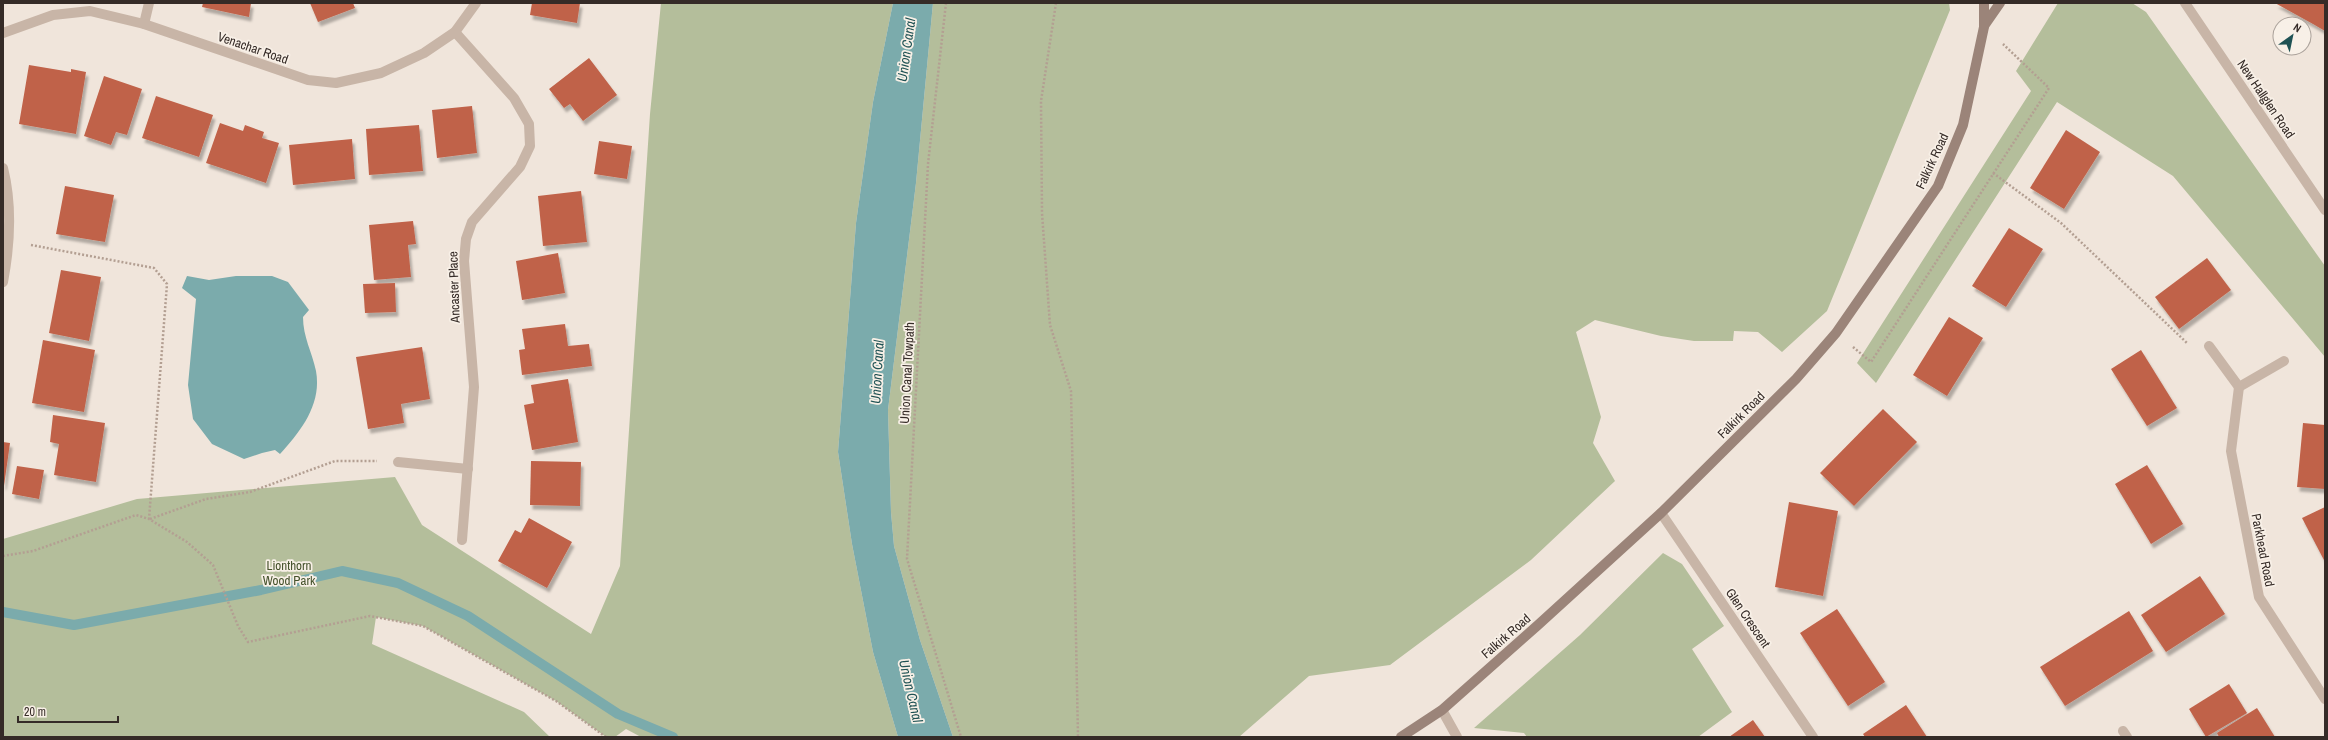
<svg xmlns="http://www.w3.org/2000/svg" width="2328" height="740" font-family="'Archivo Narrow',sans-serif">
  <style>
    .green { fill: #b4be9b }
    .water { fill: #7babac }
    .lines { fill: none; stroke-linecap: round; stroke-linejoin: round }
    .stream { stroke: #7babac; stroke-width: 10 }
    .building { fill: #c06249; filter: url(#shadow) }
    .path { stroke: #b39f92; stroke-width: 2.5; stroke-dasharray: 2 2; stroke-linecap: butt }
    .minor { stroke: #c8b5a7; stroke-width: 10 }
    .tertiary { stroke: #c8b5a7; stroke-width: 10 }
    .secondary { stroke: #9b8479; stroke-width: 10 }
    .labels { text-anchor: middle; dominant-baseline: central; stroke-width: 3.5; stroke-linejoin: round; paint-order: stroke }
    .street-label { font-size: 13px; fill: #352b27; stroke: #f8f0e7 }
    .park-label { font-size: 13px; fill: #45522c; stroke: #f8f0e7 }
    .water-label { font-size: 14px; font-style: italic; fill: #1f5254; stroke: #f8f0e7 }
  </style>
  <defs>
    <filter id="shadow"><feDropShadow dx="2.5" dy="4.5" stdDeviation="1" flood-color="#0004"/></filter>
  </defs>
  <rect width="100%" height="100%" fill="#f0e5db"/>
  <!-- green -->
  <g class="green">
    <path d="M661,3H893L873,102L856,223L838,452L852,544L873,652L898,737H641L626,729L615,737H606L556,701L423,626L376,617L372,644L524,712L550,737H3V539L137,499L395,477L422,525L591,634L620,566L650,114Z"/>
    <path d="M933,3H1949L1950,10L1827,311L1782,352L1758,332L1734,331L1733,341H1694L1661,336L1595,320L1576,332L1601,417L1593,443L1615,481L1531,560L1390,665L1309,676L1239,737H953L920,640L894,546L891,512L888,410L916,183Z"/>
    <path d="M2058,3H2132L2146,12L2325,266V357L2173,176L2057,102L1876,383L1857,363L2031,91L2016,71Z"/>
    <path d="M1663,553L1682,564L1724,626L1692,649L1732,712L1698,737H1527L1524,733L1474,728L1580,635Z"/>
  </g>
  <!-- water -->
  <g class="water">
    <path d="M893,3H933L916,183L888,410L891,512L894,546L920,640L953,737H898L873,652L852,544L838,452L856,223L873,102Z"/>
    <path d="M187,276L209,280L236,276H272L288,282L309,310L303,317C303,337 312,352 316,371C322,404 301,431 280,454L275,450L262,453L244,459L212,444L193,419L188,385L196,299L182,288Z"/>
  </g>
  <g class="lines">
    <!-- stream -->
    <path class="stream" d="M3,612L74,625L261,590L342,571L398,583L468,616L618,714L673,737"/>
  </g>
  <!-- building -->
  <g class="building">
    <path d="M203,3H251L249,17L202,7Z"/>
    <path d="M310,3H353L355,8L318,22Z"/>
    <path d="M532,3H580L577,23L530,15Z"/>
    <path d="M2275,3H2325V31L2313,24Z"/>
    <path d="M589,58L617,95L583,121L570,104L564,108L549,89Z"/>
    <path d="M29,65L71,72V69L86,72L76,134L19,124Z"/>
    <path d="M104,76L142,89L127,135L116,132L111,145L84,136Z"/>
    <path d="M156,96L213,115L199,157L142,138Z"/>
    <path d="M472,106L477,153L437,158L432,110Z"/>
    <path d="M220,123L243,131L245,125L264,132L262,138L279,143L266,183L206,163Z"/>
    <path d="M419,125L423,171L369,175L366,129Z"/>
    <path d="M2066,130L2100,152L2064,209L2030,188Z"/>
    <path d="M352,139L355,179L293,185L289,145Z"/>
    <path d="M599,141L632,146L627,179L594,174Z"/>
    <path d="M65,186L114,195L105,242L56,234Z"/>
    <path d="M581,191L587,242L543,246L538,196Z"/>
    <path d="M413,221L416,244L408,245L411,277L374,280L369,225Z"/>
    <path d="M2009,228L2043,249L2006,307L1972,286Z"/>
    <path d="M558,253L565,293L522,300L516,261Z"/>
    <path d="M2207,258L2231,290L2179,329L2155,297Z"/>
    <path d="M61,270L101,277L89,341L49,333Z"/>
    <path d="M395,283L396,312L365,313L363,284Z"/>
    <path d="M1949,317L1983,338L1947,396L1913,375Z"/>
    <path d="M565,324L568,346L589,344L592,366L522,375L519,350L525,349L522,329Z"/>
    <path d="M43,340L95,350L84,412L32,403Z"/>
    <path d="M422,347L430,399L401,404L404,423L368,429L356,357Z"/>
    <path d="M2141,350L2177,408L2147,426L2111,369Z"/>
    <path d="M568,379L578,442L532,450L524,405L534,403L531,385Z"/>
    <path d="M1883,409L1917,442L1854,506L1820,473Z"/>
    <path d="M53,415L105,423L96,482L54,475L59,444L50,442Z"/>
    <path d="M2303,423L2325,425V489L2297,487Z"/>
    <path d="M3,442L10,443L4,486L3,485Z"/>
    <path d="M531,461L581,462L580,506L530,505Z"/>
    <path d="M2147,465L2183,524L2151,544L2115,484Z"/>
    <path d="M17,466L44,470L39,499L12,494Z"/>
    <path d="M1789,502L1838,511L1823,596L1775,587Z"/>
    <path d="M2325,507V562L2302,518Z"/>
    <path d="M529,518L572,542L547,588L498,561L515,530L521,533Z"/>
    <path d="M2200,576L2225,614L2166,652L2141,615Z"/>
    <path d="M1837,609L1885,682L1848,706L1800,633Z"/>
    <path d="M2129,611L2153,651L2065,706L2040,667Z"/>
    <path d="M2229,684L2247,713L2206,737L2189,709Z"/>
    <path d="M1906,705L1927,737H1865L1863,734Z"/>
    <path d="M2257,708L2275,737H2219L2217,733Z"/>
    <path d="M1753,720L1765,737H1729Z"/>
  </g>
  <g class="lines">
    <!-- path -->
    <g class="path">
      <path d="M946,3L928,164L907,559L961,737"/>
      <path d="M1056,3L1041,101L1042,213L1050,325L1071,391L1078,737"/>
      <path d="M1993,173L2061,223L2187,343"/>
      <path d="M31,245L154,268L167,284L149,519"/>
      <path d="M1853,347L1871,362L2049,88L2003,44"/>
      <path d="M150,519L206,499L250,492L335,461H377"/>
      <path d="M3,556L33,551L136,515L149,519L187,542L213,565L238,626L248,642L370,616L423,626L556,701L606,737"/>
    </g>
    <!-- minor -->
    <g class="minor">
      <path d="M144,24L149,3"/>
      <path d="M455,32L514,98L529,124L530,146L520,167L472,222L466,239L464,261L474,387L462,540"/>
      <path d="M3,33L53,15L90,11L144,24L308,80L336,83L381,73L424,53L455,32L476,3"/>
      <path d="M3,168C12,204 10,245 3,282"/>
      <path d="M2209,346L2239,387L2284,361"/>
      <path d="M2239,387L2231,451L2259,597L2325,699"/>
      <path d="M398,462L468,469"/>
      <path d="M1661,513L1813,737"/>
      <path d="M1442,710L1457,737"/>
      <path d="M2123,731L2127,737"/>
    </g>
    <!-- tertiary -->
    <path class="tertiary" d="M2185,3L2325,210"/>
    <!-- secondary -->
    <g class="secondary">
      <path d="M1984,26L2000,3"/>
      <path d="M1401,737L1442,710L1538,625L1661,513L1796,379L1836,333L1938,186L1963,125L1984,27V3"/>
    </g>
  </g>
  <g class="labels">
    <!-- street labels -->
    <g class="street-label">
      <text transform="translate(253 48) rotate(19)">Venachar Road</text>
      <text transform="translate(2266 99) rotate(56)">New Hallglen Road</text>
      <text transform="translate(1932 161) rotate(-65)">Falkirk Road</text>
      <text transform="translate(454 287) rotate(-92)">Ancaster Place</text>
      <text transform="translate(907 373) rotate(-87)">Union Canal Towpath</text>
      <text transform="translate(1741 415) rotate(-45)">Falkirk Road</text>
      <text transform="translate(2263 550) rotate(79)">Parkhead Road</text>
      <text transform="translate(1748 618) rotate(56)">Glen Crescent</text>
      <text transform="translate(1506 636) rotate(-41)">Falkirk Road</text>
    </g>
    <!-- park labels -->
    <g class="park-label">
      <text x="289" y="565">Lionthorn<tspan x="289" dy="15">Wood Park</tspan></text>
    </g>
    <!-- water labels -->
    <g class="water-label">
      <text transform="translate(906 50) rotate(-82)">Union Canal</text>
      <text transform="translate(877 372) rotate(-87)">Union Canal</text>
      <text transform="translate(911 691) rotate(77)">Union Canal</text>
    </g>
  </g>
  <!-- border -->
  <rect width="2328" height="740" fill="none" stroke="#352b27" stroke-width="8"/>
  <!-- north arrow -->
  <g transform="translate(2292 36) rotate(33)"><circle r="19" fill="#f8f0e7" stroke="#aaa19a"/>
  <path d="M0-3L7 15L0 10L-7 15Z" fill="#1f5254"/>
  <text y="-6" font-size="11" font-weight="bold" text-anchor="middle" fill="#352b27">N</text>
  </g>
  <!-- scale -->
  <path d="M18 716v6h100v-6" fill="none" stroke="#352b27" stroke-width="2"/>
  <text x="24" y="716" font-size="12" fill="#352b27" stroke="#f8f0e7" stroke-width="3" paint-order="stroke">20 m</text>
</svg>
